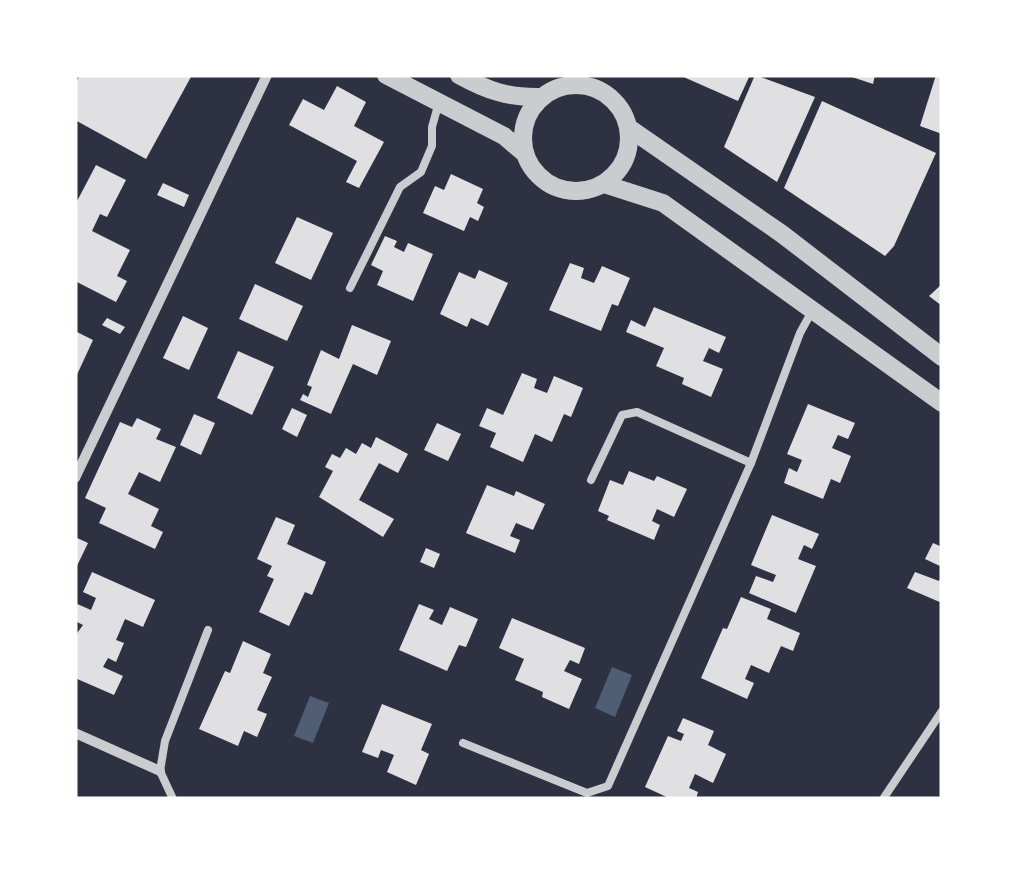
<svg xmlns="http://www.w3.org/2000/svg" width="1017" height="874" font-family="Poppins,sans-serif">
  <style>
    .water { fill: #4f5d75 }
    .building { fill: #e0e0e3 }
    .lines { fill: none; stroke-linecap: round; stroke-linejoin: round }
    .service { stroke: #caccd0; stroke-width: 8 }
    .minor { stroke: #caccd0; stroke-width: 10 }
    .tertiary { stroke: #caccd0; stroke-width: 18 }
  </style>
  <rect width="100%" height="100%" fill="#2d3142"/>
  <!-- water -->
  <g class="water">
    <path d="M612,667L632,675L615,717L595,708Z"/>
    <path d="M310,696L329,703L313,743L294,736Z"/>
  </g>
  <!-- building -->
  <g class="building">
    <path d="M80,75H192L146,159L75,120V84Z"/>
    <path d="M679,75H750L738,101Z"/>
    <path d="M755,75L815,97L777,182L724,147Z"/>
    <path d="M846,75H875L873,84Z"/>
    <path d="M936,75H942V134L920,126Z"/>
    <path d="M337,86L366,102L354,126L384,142L359,188L346,182L357,161L289,125L303,99L324,110Z"/>
    <path d="M822,101L936,153L894,246L885,256L784,188Z"/>
    <path d="M96,165L126,180L107,217L100,214L92,231L130,250L117,276L127,281L116,302L75,281V205Z"/>
    <path d="M451,174L483,189L477,203L484,207L478,221L470,217L464,231L423,213L435,186L444,190Z"/>
    <path d="M163,183L189,195L184,207L157,195Z"/>
    <path d="M297,217L333,233L311,280L275,263Z"/>
    <path d="M385,236L397,241L394,247L404,252L408,243L433,254L413,301L377,285L383,271L371,265Z"/>
    <path d="M570,263L584,268L581,278L594,283L602,266L630,278L618,306L612,304L601,331L549,310Z"/>
    <path d="M479,270L508,283L488,326L471,318L467,327L440,314L459,272L475,279Z"/>
    <path d="M255,284L303,306L287,341L239,319Z"/>
    <path d="M942,284V306L929,296Z"/>
    <path d="M654,307L726,337L719,353L709,348L703,361L723,369L711,397L682,384L684,378L656,366L664,348L626,332L631,320L645,327Z"/>
    <path d="M183,316L208,328L189,370L163,358Z"/>
    <path d="M107,318L125,327L120,334L102,325Z"/>
    <path d="M352,325L391,341L377,375L353,364L331,414L300,400L303,394L308,397L312,387L307,385L321,350L339,359Z"/>
    <path d="M75,331L93,340L75,379Z"/>
    <path d="M238,351L274,367L252,415L217,398Z"/>
    <path d="M522,373L537,379L534,388L547,393L554,376L583,388L571,417L564,414L552,442L535,434L523,462L490,447L496,433L479,426L487,408L503,415Z"/>
    <path d="M808,404L855,423L848,439L838,435L832,448L851,456L840,483L831,479L823,499L784,483L789,468L797,472L802,460L787,454Z"/>
    <path d="M292,408L307,415L297,437L282,429Z"/>
    <path d="M194,414L215,423L201,455L180,445Z"/>
    <path d="M137,418L161,429L156,439L176,447L160,482L139,472L128,494L159,509L151,526L163,532L155,549L99,523L106,508L85,498L120,422L132,427Z"/>
    <path d="M437,423L461,434L448,461L424,450Z"/>
    <path d="M376,437L408,454L398,473L379,463L359,500L394,519L383,537L319,497L333,471L325,467L332,454L340,458L346,448L356,454L362,443L371,448Z"/>
    <path d="M629,471L654,481L657,476L687,489L674,517L657,509L652,521L660,525L654,540L607,520L609,516L598,511L610,480L623,485Z"/>
    <path d="M487,485L514,496L516,491L545,504L533,530L516,523L510,536L520,540L515,553L466,533Z"/>
    <path d="M772,515L819,534L812,549L804,545L798,559L816,566L796,613L749,593L756,576L773,582L776,575L751,565Z"/>
    <path d="M276,517L295,525L287,544L326,562L312,595L305,592L289,626L259,612L274,579L267,576L272,566L257,559Z"/>
    <path d="M75,537L88,543L75,570Z"/>
    <path d="M933,543L942,547V567L925,559Z"/>
    <path d="M426,548L440,554L434,568L420,562Z"/>
    <path d="M92,572L155,600L143,627L125,619L116,640L124,643L116,662L108,658L103,667L123,676L114,695L75,678V636L83,625L75,621V603L91,610L96,598L83,592Z"/>
    <path d="M915,572L939,581L942,576V603L907,588Z"/>
    <path d="M741,597L771,609L767,619L800,633L793,651L781,646L769,673L751,665L745,679L754,683L747,699L701,678L723,628L727,629Z"/>
    <path d="M419,604L434,610L429,619L442,625L450,607L478,619L466,647L459,645L447,671L399,650Z"/>
    <path d="M512,618L585,648L579,664L570,660L564,671L582,679L569,709L542,697L543,692L515,680L524,659L499,648Z"/>
    <path d="M243,641L271,654L263,673L272,677L257,710L267,714L257,737L244,731L238,746L199,729L225,671L230,673Z"/>
    <path d="M382,704L432,724L421,750L429,754L416,785L387,772L394,755L381,750L378,758L362,752Z"/>
    <path d="M683,718L714,731L708,745L726,754L713,783L695,774L689,788L698,792L696,799H671L645,787L668,736L681,741L684,734L677,731Z"/>
  </g>
  <g class="lines">
    <!-- service -->
    <g class="service">
      <path d="M350,288L400,187L421,172L432,146V127L439,102"/>
      <path d="M591,480L622,415L637,412L751,463"/>
      <path d="M463,743L587,793L608,786L751,463L800,333L811,313"/>
      <path d="M173,799L160,771L165,741L208,630"/>
      <path d="M883,799L942,711"/>
    </g>
    <!-- minor -->
    <g class="minor">
      <path d="M574,75L575,85"/>
      <path d="M75,478L267,75"/>
      <path d="M75,733L160,771"/>
    </g>
    <!-- tertiary -->
    <g class="tertiary">
      <path d="M386,75L504,136L524,153"/>
      <path d="M459,75C488,91 509,98 542,97"/>
      <circle cx="576" cy="138" r="53"/>
      <path d="M629,128L782,234L942,357"/>
      <path d="M604,184L663,203L942,403"/>
    </g>
  </g>
  <!-- border -->
  <rect width="1017" height="874" fill="none" stroke="#ffffff" stroke-width="155"/>
</svg>
